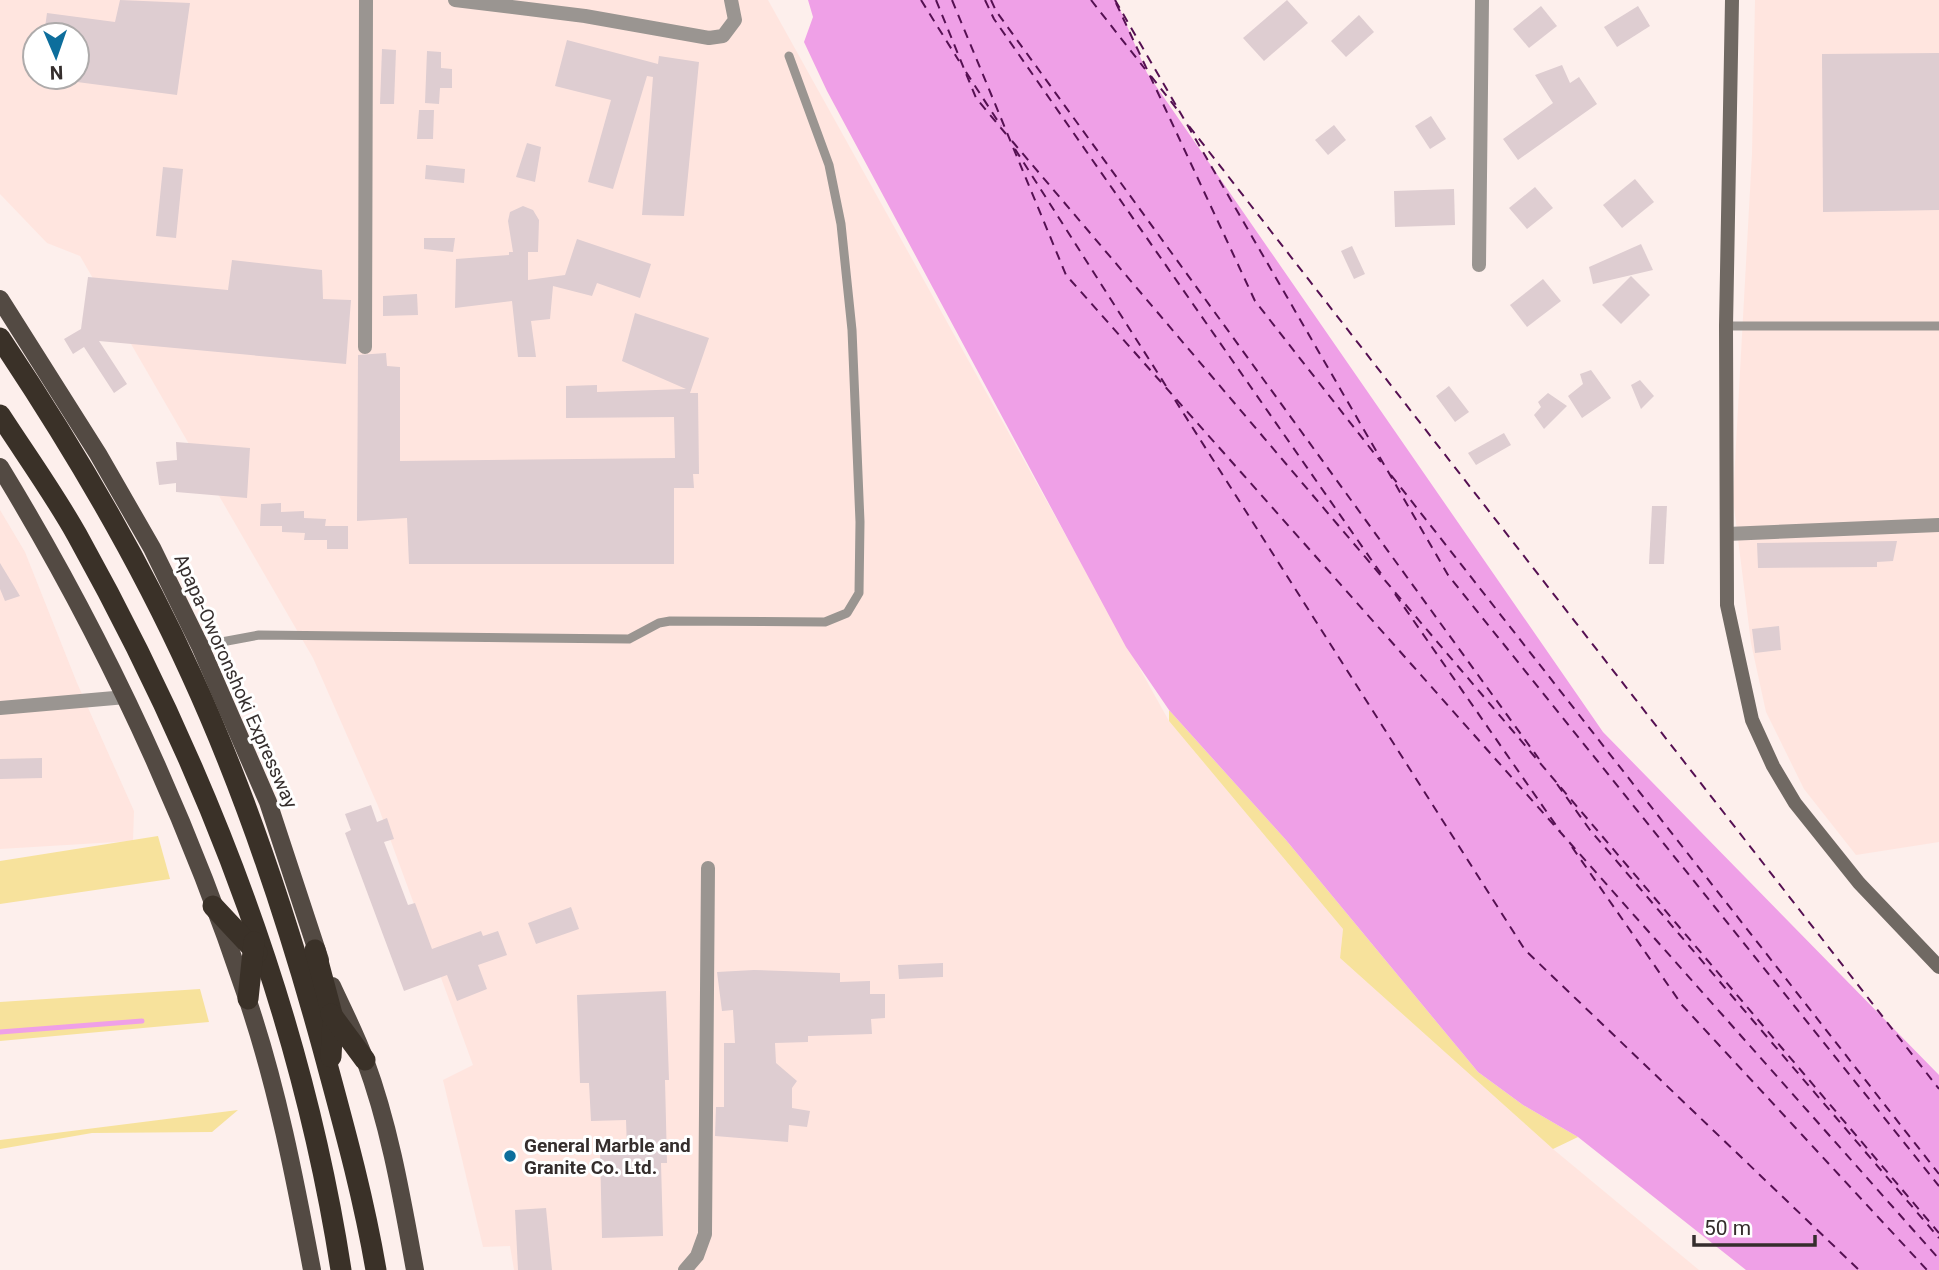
<svg xmlns="http://www.w3.org/2000/svg" width="1939" height="1270" font-family="Roboto,sans-serif">
  <style>
    .built { fill: #ffe5df; fill-rule: evenodd }
    .green { fill: #f7e29c }
    .water { fill: #efa0e7 }
    .lines { fill: none; stroke-linecap: round; stroke-linejoin: round }
    .stream { stroke: #efa0e7; stroke-width: 5 }
    .ferry { stroke: #551052; stroke-width: 2; stroke-dasharray: 9 7; stroke-linecap: butt }
    .building { fill: #decdd1 }
    .service { stroke: #9a9591; stroke-width: 9 }
    .minor { stroke: #9a9591; stroke-width: 14 }
    .tertiary { stroke: #9a9591; stroke-width: 14 }
    .secondary { stroke: #706963; stroke-width: 14 }
    .primary { stroke: #534a43; stroke-width: 18 }
    .motorway { stroke: #3a3128; stroke-width: 21 }
    .poi-dot { fill: #0d6e9c; stroke: #fff; stroke-width: 2.5 }
    .labels { text-anchor: middle; dominant-baseline: central; stroke-width: 6; stroke-linejoin: round; paint-order: stroke }
    .street-label { font-size: 19px; fill: #352e2d; stroke: #fff }
    .poi-label { font-size: 19px; font-weight: bold; fill: #352e2d; stroke: #fff; text-anchor: start }
  </style>
  <rect width="100%" height="100%" fill="#fdefec"/>
  <!-- built -->
  <g class="built">
    <path d="M0,0H768L1169,721L1343,929L1340,958L1553,1149L1699,1270H514L510,1246L483,1247L443,1080L473,1065L378,806L313,658L80,256L47,243L0,194ZM35,35H77V77H35Z"/>
    <path d="M1755,0H1939V842L1856,855L1804,789L1766,712L1751,643L1733,499L1752,154Z"/>
    <path d="M0,510L25,552L77,683L134,811L133,841L0,849Z"/>
  </g>
  <!-- green -->
  <g class="green">
    <path d="M1169,710L1286,840L1478,1072L1523,1105L1578,1137L1553,1149L1340,958L1343,929L1169,721Z"/>
    <path d="M158,836L170,879L0,904V861Z"/>
    <path d="M200,989L209,1022L0,1041V1002Z"/>
    <path d="M238,1110L212,1132L92,1133L0,1149V1140Z"/>
  </g>
  <!-- water -->
  <path class="water" d="M808,0H1116L1147,73L1603,732L1939,1075V1270H1746L1578,1137L1523,1105L1478,1072L1286,840L1169,710L1126,647L827,91L804,42L813,17Z"/>
  <g class="lines">
    <!-- stream -->
    <path class="stream" d="M0,1032L142,1021"/>
    <!-- ferry -->
    <g class="ferry">
      <path d="M921,0L959,61"/>
      <path d="M936,0L976,98L1006,134"/>
      <path d="M952,0L1066,275L1939,1259"/>
      <path d="M985,0L994,19L1382,575"/>
      <path d="M991,0L996,11L1539,759"/>
      <path d="M1091,0L1145,69"/>
      <path d="M1115,0L1448,575L1939,1186"/>
      <path d="M1116,3L1255,301L1381,462"/>
      <path d="M966,72L1001,126"/>
      <path d="M1151,76L1180,113"/>
      <path d="M1189,126L1939,1089"/>
      <path d="M1012,141L1939,1233"/>
      <path d="M1015,149L1166,386"/>
      <path d="M1175,400L1525,950L1859,1270"/>
      <path d="M1391,475L1939,1174"/>
      <path d="M1395,594L1560,831"/>
      <path d="M1557,784L1590,830L1939,1238"/>
      <path d="M1572,847L1682,1005L1927,1270"/>
    </g>
  </g>
  <!-- building -->
  <g class="building">
    <path d="M120,0L190,3L177,95L77,82V35H44L47,13L115,22Z"/>
    <path d="M1287,0L1308,23L1264,61L1243,38Z"/>
    <path d="M1541,6L1557,26L1529,48L1513,29Z"/>
    <path d="M1638,6L1650,26L1617,47L1604,27Z"/>
    <path d="M1359,15L1374,32L1346,57L1331,41Z"/>
    <path d="M567,40L658,64L659,56L699,62L684,216L642,215L653,77L647,76L613,189L588,182L611,100L555,86Z"/>
    <path d="M382,49L396,50L394,104H380Z"/>
    <path d="M427,51L441,52V68L452,69V88H440L439,104L425,103Z"/>
    <path d="M1939,53V210L1823,212L1822,54Z"/>
    <path d="M1562,65L1570,83L1579,77L1597,104L1518,160L1503,139L1553,103L1535,75Z"/>
    <path d="M419,110H434L433,139H417Z"/>
    <path d="M1431,116L1446,139L1430,149L1415,126Z"/>
    <path d="M1334,125L1346,140L1328,155L1315,140Z"/>
    <path d="M527,143L541,147L535,182L516,177Z"/>
    <path d="M426,165L465,169L464,183L425,179Z"/>
    <path d="M163,167L183,169L176,238L156,236Z"/>
    <path d="M1635,179L1654,202L1622,228L1603,205Z"/>
    <path d="M1535,187L1553,208L1527,229L1509,208Z"/>
    <path d="M1454,189L1455,225L1395,227L1394,191Z"/>
    <path d="M523,206L533,210L539,220L538,252H528V280L565,275L577,239L651,264L640,298L597,283L592,296L553,286L550,319L531,321L536,357H518L512,301L455,308L456,259L509,255V252H513L508,221L510,212Z"/>
    <path d="M424,238H455L453,252L424,249Z"/>
    <path d="M1641,244L1653,270L1593,284L1589,267Z"/>
    <path d="M1352,246L1365,274L1354,279L1341,251Z"/>
    <path d="M232,260L322,270L323,299L351,300L346,364L99,341L127,384L114,393L84,347L73,354L64,339L81,329L88,277L228,290Z"/>
    <path d="M1631,276L1650,295L1621,324L1602,305Z"/>
    <path d="M1543,279L1561,301L1527,327L1510,305Z"/>
    <path d="M417,294L418,315L383,316V296Z"/>
    <path d="M635,313L709,338L690,393H698L699,474H693L694,488H674V564H409L407,518L357,521L358,355L386,353L387,366L400,367V461L675,458L674,417L566,418V386L597,385V392L686,389L622,361Z"/>
    <path d="M1591,370L1611,398L1582,418L1568,396L1583,384L1580,374Z"/>
    <path d="M1640,380L1654,396L1641,409L1631,385Z"/>
    <path d="M1449,386L1469,412L1455,422L1436,396Z"/>
    <path d="M1548,393L1567,406L1544,429L1534,415L1541,407L1538,402Z"/>
    <path d="M1504,433L1511,445L1476,465L1468,453Z"/>
    <path d="M176,442L250,448L247,498L176,492V483L159,485L156,462L177,460Z"/>
    <path d="M281,503V512L304,511V518L326,519L325,526H348V549H327V540H304L305,533L282,532V526H260L261,504Z"/>
    <path d="M1652,506H1667L1664,564H1649Z"/>
    <path d="M1897,541L1893,561L1877,562V567L1758,568L1757,543Z"/>
    <path d="M0,563L20,596L5,601L0,589Z"/>
    <path d="M1779,626L1781,650L1755,653L1752,629Z"/>
    <path d="M42,758V778L0,779V759Z"/>
    <path d="M371,805L377,822L387,818L394,839L384,842L408,905L415,903L432,949L481,931L483,936L498,931L507,955L478,965L487,989L457,1001L447,975L404,991L345,833L351,830L345,814Z"/>
    <path d="M571,907L579,929L536,944L528,923Z"/>
    <path d="M943,963V977L899,979L898,965Z"/>
    <path d="M754,970L840,973V982L870,981V994H885V1018L871,1019L872,1034L808,1036V1042L775,1043L776,1063L797,1081L792,1088V1108L810,1111L807,1127L789,1125L788,1142L715,1136L716,1107H724V1043H735L733,1010L722,1011L717,972Z"/>
    <path d="M666,991L669,1080H665L667,1163H661L663,1236L602,1238L600,1149H627L626,1120L591,1121L589,1083H580L577,995Z"/>
    <path d="M546,1208L552,1270H518L515,1210Z"/>
  </g>
  <g class="lines">
    <!-- service -->
    <g class="service">
      <path d="M1726,326H1939"/>
      <path d="M200,646L259,635L629,639L659,623L670,621L825,622L847,613L859,593L860,522L852,330L841,224L829,165L789,56"/>
    </g>
    <!-- minor -->
    <g class="minor">
      <path d="M455,0L585,16L709,38L723,36L735,20L731,0"/>
      <path d="M1479,265L1482,0"/>
      <path d="M365,347L366,0"/>
      <path d="M1727,534L1939,525"/>
      <path d="M685,1270L697,1256L705,1234L708,868"/>
    </g>
    <!-- tertiary -->
    <path class="tertiary" d="M0,708L126,697"/>
    <!-- secondary -->
    <path class="secondary" d="M1732,0L1726,326L1727,605L1752,720L1773,766L1795,803L1859,883L1939,967"/>
    <!-- primary -->
    <g class="primary">
      <path d="M0,299L98,454L152,548L200,646L268,802L320,960"/>
      <path d="M0,467C102,634 185,812 247,998C277,1086 295,1179 312,1270"/>
      <path d="M332,986C343,1010 356,1035 365,1060C390,1127 402,1199 415,1270"/>
    </g>
    <!-- motorway -->
    <g class="motorway">
      <path d="M0,338C71,444 138,557 191,674C246,794 288,921 323,1049C343,1123 363,1194 376,1270"/>
      <path d="M0,415C26,455 54,494 77,535C204,763 301,1012 341,1270"/>
      <path d="M213,906L257,953"/>
      <path d="M315,950L333,1018L331,1057"/>
      <path d="M248,999L254,942"/>
      <path d="M331,1014L365,1060"/>
    </g>
  </g>
  <!-- markers -->
  <circle class="poi-dot" cx="510" cy="1156" r="7"/>
  <g class="labels">
    <!-- street labels -->
    <g class="street-label">
      <text transform="translate(236 681) rotate(66)">Apapa-Oworonshoki Expressway</text>
    </g>
    <!-- poi labels -->
    <g class="poi-label">
      <text x="524" y="1145">General Marble and<tspan x="524" dy="22">Granite Co. Ltd.</tspan></text>
    </g>
  </g>
  <!-- north arrow -->
  <g transform="translate(56 56) rotate(178)"><circle r="33" fill="#ffffff" stroke="#aeabab" stroke-width="2"/>
  <path d="M0-5L12 26L0 18L-12 26Z" fill="#0d6e9c"/>
  <text y="-10" font-size="19" font-weight="bold" text-anchor="middle" fill="#352e2d">N</text>
  </g>
  <!-- scale -->
  <path d="M1694 1235v10h121v-10" fill="none" stroke="#352e2d" stroke-width="3.5"/>
  <text x="1704" y="1235" font-size="21" fill="#352e2d" stroke="#ffffff" stroke-width="5" paint-order="stroke">50 m</text>
</svg>
